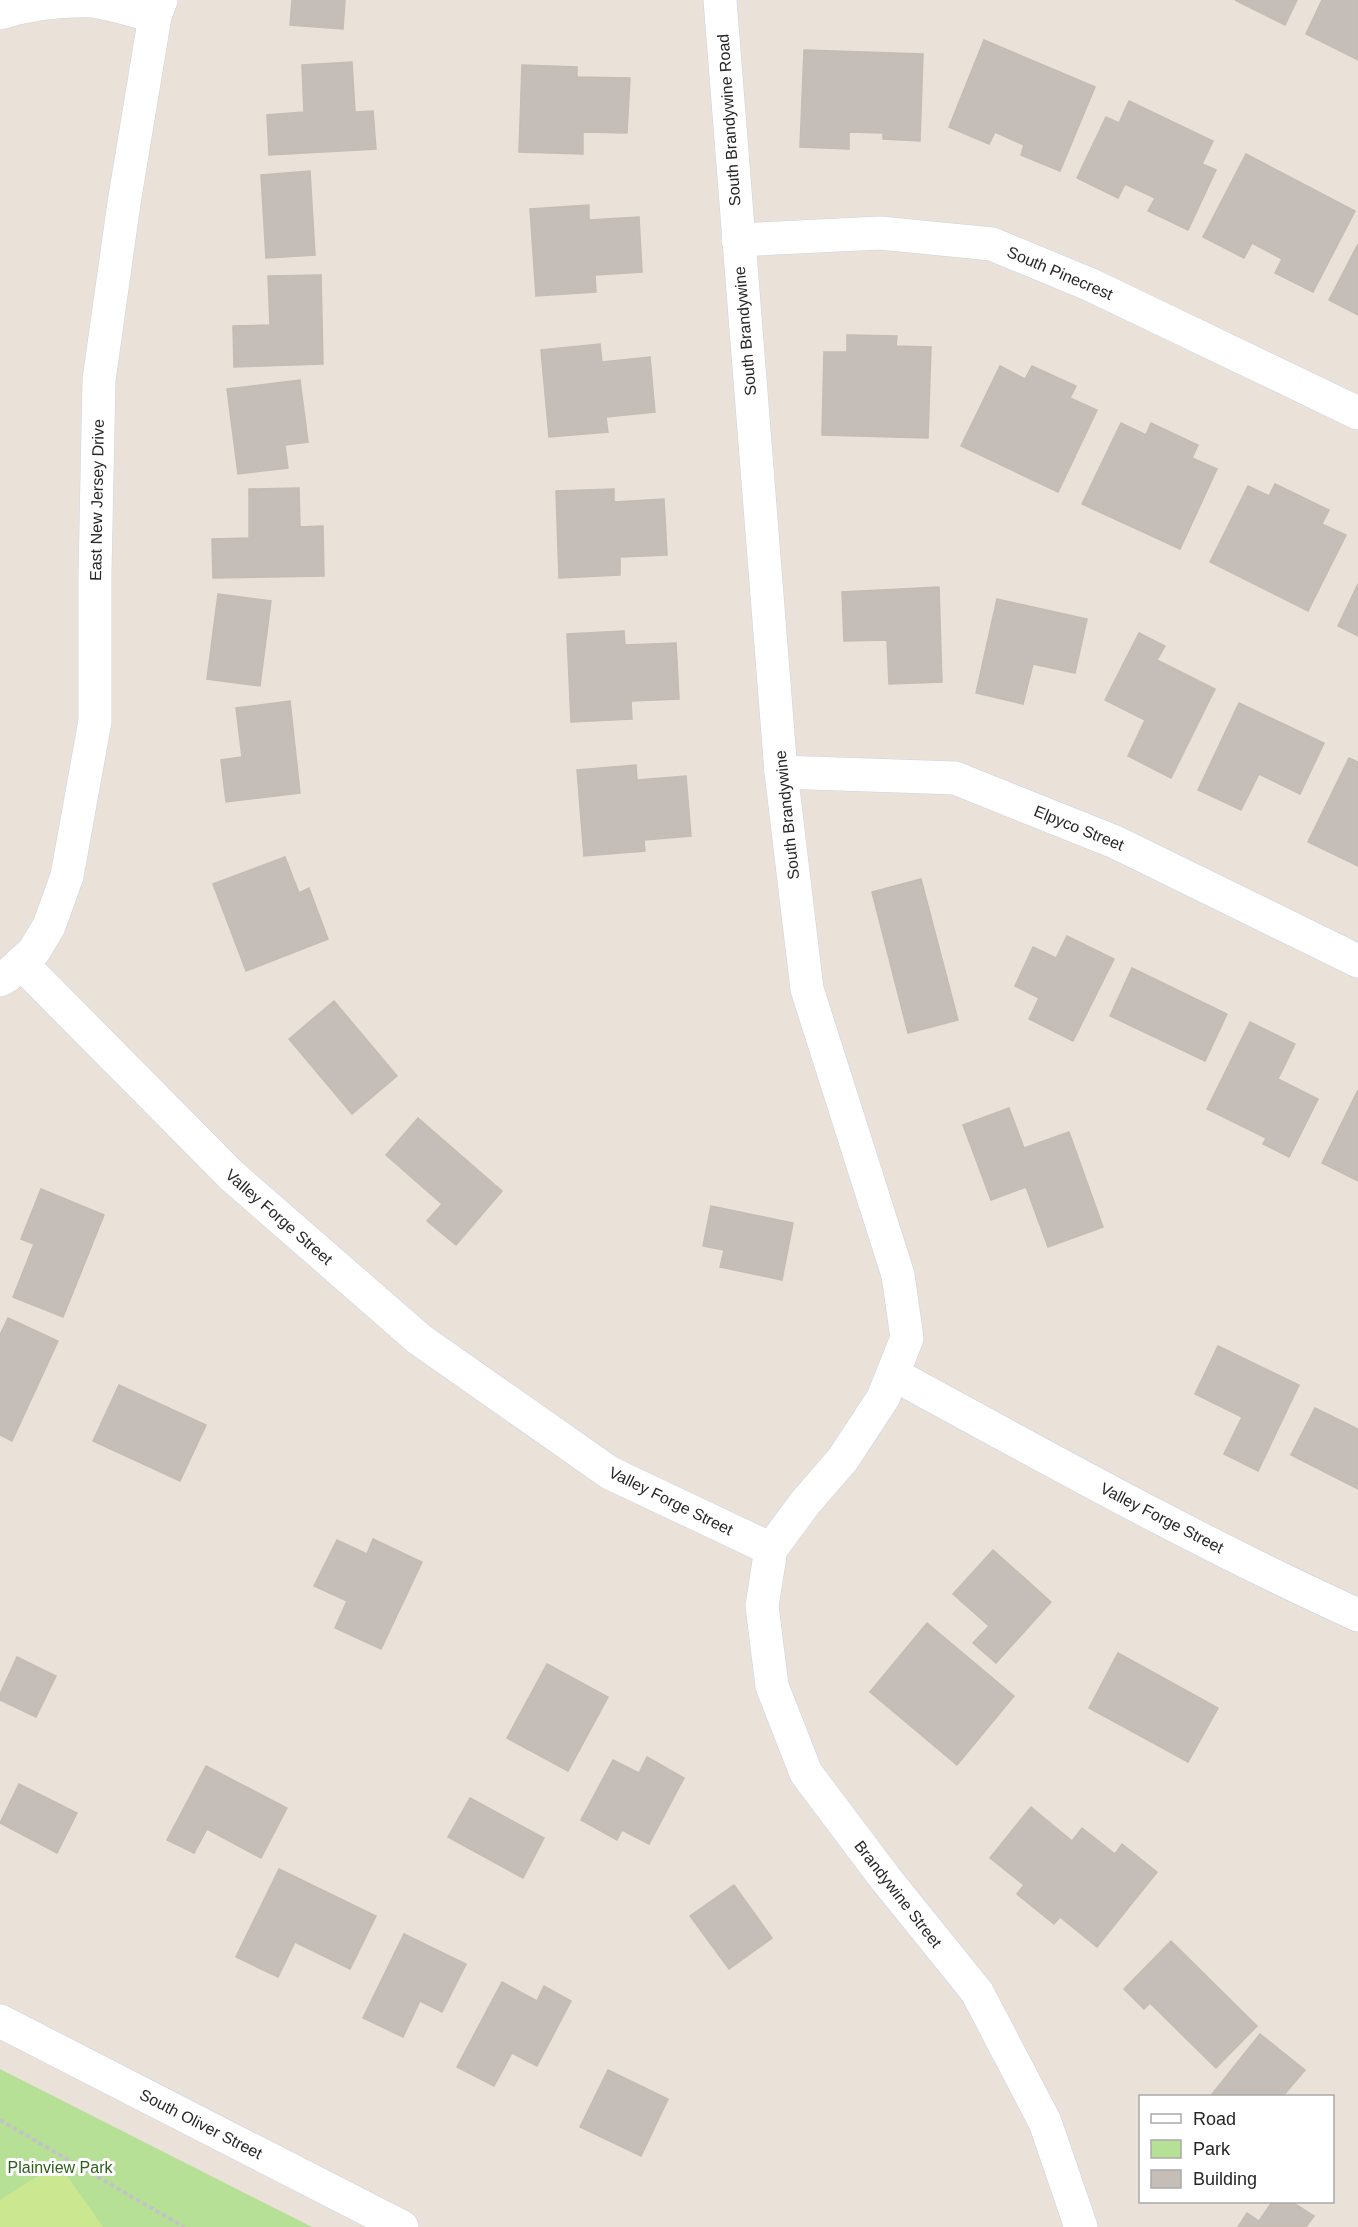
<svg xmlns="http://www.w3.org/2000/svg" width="1358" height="2227" font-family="Arial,sans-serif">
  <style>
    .park { fill: #b6e095 }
    .pitch { fill: #cbe890 }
    .building { fill: #c5beb8; stroke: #c5bcb3; stroke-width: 1.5 }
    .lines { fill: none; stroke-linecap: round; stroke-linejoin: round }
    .street-casing { stroke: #ced3e0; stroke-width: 34 }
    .secondary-casing { stroke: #ced3e0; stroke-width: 34 }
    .path { stroke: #c3c3c3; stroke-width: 4; stroke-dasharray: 4.5 3; stroke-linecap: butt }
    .street { stroke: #fff; stroke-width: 33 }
    .secondary { stroke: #fff; stroke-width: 33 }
    .labels { text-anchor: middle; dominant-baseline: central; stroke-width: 6; stroke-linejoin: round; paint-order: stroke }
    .street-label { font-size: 16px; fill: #272727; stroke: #fff }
    .park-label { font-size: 16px; fill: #2f611a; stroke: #fff }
  </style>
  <rect width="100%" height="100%" fill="#eae1d8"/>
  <!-- park -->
  <path class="park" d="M0,2069L312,2227H0Z"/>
  <!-- pitch -->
  <path class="pitch" d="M58,2163L103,2227H0V2200Z"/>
  <!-- building -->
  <g class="building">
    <path d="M292,0H345L343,29L290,25Z"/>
    <path d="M1235,0H1297L1285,25Z"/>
    <path d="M1322,0H1358V60L1306,34Z"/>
    <path d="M984,40L1095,87L1060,171L1021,155L1024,145L995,132L989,144L949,127Z"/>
    <path d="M804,50L923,54L920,141L883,139V133L849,132V149L800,147Z"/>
    <path d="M352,62L355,112L373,111L376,149L269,155L267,115L304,112L302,65Z"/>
    <path d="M522,65L577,67V77L630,78L627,133L583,132V154L519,152Z"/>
    <path d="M1129,101L1213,141L1202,164L1216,170L1188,230L1148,211L1155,198L1125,184L1118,198L1077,178L1106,117L1119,123Z"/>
    <path d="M1246,154L1355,211L1313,292L1275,273L1282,259L1252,243L1244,258L1203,237Z"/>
    <path d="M310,171L315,255L266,258L261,175Z"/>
    <path d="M589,205V220L639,217L642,272L595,275L596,292L536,296L530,209Z"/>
    <path d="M1358,244V315L1329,300Z"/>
    <path d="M321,275L323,364L234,367L233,326L270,325L268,276Z"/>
    <path d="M847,335L897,336L896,346L931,347L928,438L822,435L824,352H847Z"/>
    <path d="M600,344L602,362L650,357L655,412L606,417L608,432L549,437L541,350Z"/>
    <path d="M1000,366L1025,379L1032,366L1076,386L1070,398L1097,410L1058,492L961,446Z"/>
    <path d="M300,380L308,442L285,445L288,468L238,474L227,389Z"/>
    <path d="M1121,423L1146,435L1151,423L1198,445L1192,458L1217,469L1180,549L1082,504Z"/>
    <path d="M1275,484L1329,510L1322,524L1346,535L1308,611L1210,562L1248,486L1269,496Z"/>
    <path d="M299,488L300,527L323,526L324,576L213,578L212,539L249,538V489Z"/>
    <path d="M614,489V502L664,499L667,555L620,557V575L559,578L556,491Z"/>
    <path d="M1358,584V636L1338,626Z"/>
    <path d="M939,587L942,682L889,684L887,640L844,641L842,592Z"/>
    <path d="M218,594L271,601L260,686L207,679Z"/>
    <path d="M997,599L1087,619L1075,673L1033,664L1023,704L976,693Z"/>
    <path d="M624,631L625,645L676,643L679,699L631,701L632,719L571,722L567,634Z"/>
    <path d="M1139,633L1165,646L1157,660L1215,689L1171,778L1128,756L1145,720L1105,700Z"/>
    <path d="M290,701L300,793L226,802L221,760L242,757L236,708Z"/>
    <path d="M1239,703L1324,743L1300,794L1259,774L1241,810L1198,790Z"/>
    <path d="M1349,758L1358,762V866L1308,842Z"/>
    <path d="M636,765L637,780L686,776L691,836L644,840L645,851L584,856L577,770Z"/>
    <path d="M285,857L299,893L309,888L328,939L246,971L213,884Z"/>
    <path d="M921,879L958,1020L908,1033L872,892Z"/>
    <path d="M1067,936L1114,959L1073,1041L1029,1019L1039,998L1015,986L1033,947L1056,958Z"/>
    <path d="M1132,968L1227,1014L1205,1061L1110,1016Z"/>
    <path d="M334,1001L397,1076L352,1114L289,1039Z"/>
    <path d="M1250,1022L1295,1044L1278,1079L1318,1099L1289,1157L1263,1144L1266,1138L1207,1109Z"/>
    <path d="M1358,1090V1181L1322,1163Z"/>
    <path d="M1009,1108L1024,1148L1069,1132L1103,1227L1048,1247L1026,1187L991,1200L963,1125Z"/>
    <path d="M418,1118L502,1191L456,1245L427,1221L442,1204L386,1155Z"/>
    <path d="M41,1189L104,1215L63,1317L13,1297L34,1244L21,1239Z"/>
    <path d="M711,1206L793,1223L782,1280L720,1267L724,1250L703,1246Z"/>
    <path d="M8,1318L58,1341L12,1441L0,1435V1335Z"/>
    <path d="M1218,1346L1299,1385L1258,1471L1224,1454L1242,1417L1195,1394Z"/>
    <path d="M119,1385L206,1425L180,1481L93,1441Z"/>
    <path d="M1315,1408L1358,1429V1489L1291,1455Z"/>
    <path d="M373,1539L422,1562L381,1649L335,1628L347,1601L314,1586L337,1540L367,1554Z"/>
    <path d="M993,1550L1051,1602L996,1663L973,1643L989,1626L953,1594Z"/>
    <path d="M927,1623L1014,1696L957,1765L870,1692Z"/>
    <path d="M1118,1653L1218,1708L1188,1762L1089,1708Z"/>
    <path d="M17,1657L56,1676L36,1717L0,1700V1694Z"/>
    <path d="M547,1664L608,1697L568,1771L507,1738Z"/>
    <path d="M647,1757L684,1778L649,1844L622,1830L617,1840L581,1820L613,1760L639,1773Z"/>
    <path d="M206,1766L287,1808L261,1858L207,1829L194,1853L167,1840Z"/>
    <path d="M19,1784L77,1813L57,1853L0,1823Z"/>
    <path d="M470,1798L544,1838L523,1878L448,1837Z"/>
    <path d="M1031,1807L1072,1841L1082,1828L1115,1854L1122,1844L1157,1872L1097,1947L1060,1917L1054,1924L1017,1894L1024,1885L990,1858Z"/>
    <path d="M279,1869L376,1916L350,1969L295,1942L278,1977L236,1957Z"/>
    <path d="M734,1885L772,1938L729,1969L690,1916Z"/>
    <path d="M404,1934L466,1964L442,2012L420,2001L403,2037L363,2018Z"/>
    <path d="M1171,1941L1257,2026L1216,2068L1150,2003L1144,2009L1124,1989Z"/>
    <path d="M502,1982L537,2001L544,1986L571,2001L537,2066L512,2053L494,2086L457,2067Z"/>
    <path d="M1260,2034L1305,2070L1283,2096H1215L1212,2094Z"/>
    <path d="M608,2070L668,2099L641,2156L580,2127Z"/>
    <path d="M1272,2202H1292L1314,2216L1306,2227H1238L1247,2213L1259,2221Z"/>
  </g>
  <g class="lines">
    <defs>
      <g id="street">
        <path d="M720,0L781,772L807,989L898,1275L907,1338L883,1398L843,1459L805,1503L771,1549L762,1606L772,1686L806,1773L885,1878L977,1992L1045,2122L1081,2227"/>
        <path d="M0,13C29,4 61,0 92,1C113,4 134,11 155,16"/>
        <path d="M738,240L880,233L992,244L1091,285L1358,413"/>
        <path d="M781,772L955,778L1115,842L1358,961"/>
        <path d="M21,963L231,1175L419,1339L610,1473L771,1549"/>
        <path d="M0,980L7,976L34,951L49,926L67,876L95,721V573L99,380L124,203L155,16L161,0"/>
        <path d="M893,1374C1046,1457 1199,1543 1358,1615"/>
      </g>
      <path id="secondary" d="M0,2021L402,2227"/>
    </defs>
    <!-- street casing -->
    <use href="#street" class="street-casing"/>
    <!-- secondary casing -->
    <use href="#secondary" class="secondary-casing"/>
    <!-- path -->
    <path class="path" d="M0,2120L184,2227"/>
    <!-- street -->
    <use href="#street" class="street"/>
    <!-- secondary -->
    <use href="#secondary" class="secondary"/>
  </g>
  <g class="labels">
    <!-- street labels -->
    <g class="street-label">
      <text transform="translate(729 120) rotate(-94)">South Brandywine Road</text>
      <text transform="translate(1060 273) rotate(23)">South Pinecrest</text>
      <text transform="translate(745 331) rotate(-95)">South Brandywine</text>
      <text transform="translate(97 500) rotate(-89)">East New Jersey Drive</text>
      <text transform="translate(787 815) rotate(-96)">South Brandywine</text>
      <text transform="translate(1079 828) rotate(22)">Elpyco Street</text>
      <text transform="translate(279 1217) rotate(41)">Valley Forge Street</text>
      <text transform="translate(671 1501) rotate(26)">Valley Forge Street</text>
      <text transform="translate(1162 1518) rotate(27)">Valley Forge Street</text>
      <text transform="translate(898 1894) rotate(52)">Brandywine Street</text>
      <text transform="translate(201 2124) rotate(27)">South Oliver Street</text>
    </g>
    <!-- park labels -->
    <g class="park-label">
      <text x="60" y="2167">Plainview Park</text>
    </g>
  </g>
  <!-- legend -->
  <rect x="1139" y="2095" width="195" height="108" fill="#ffffff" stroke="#a9a9a9" stroke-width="1.5"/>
  <rect x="1151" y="2114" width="30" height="9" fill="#ffffff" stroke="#a9a9a9" stroke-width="1.5"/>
  <text x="1193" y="2125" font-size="18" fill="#272727">Road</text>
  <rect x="1151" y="2140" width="30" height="18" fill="#b6e095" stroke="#a9a9a9" stroke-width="1.5"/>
  <text x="1193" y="2155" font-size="18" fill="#272727">Park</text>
  <rect x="1151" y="2170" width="30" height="18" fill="#c5beb8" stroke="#a9a9a9" stroke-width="1.5"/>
  <text x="1193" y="2185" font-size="18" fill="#272727">Building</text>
</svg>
